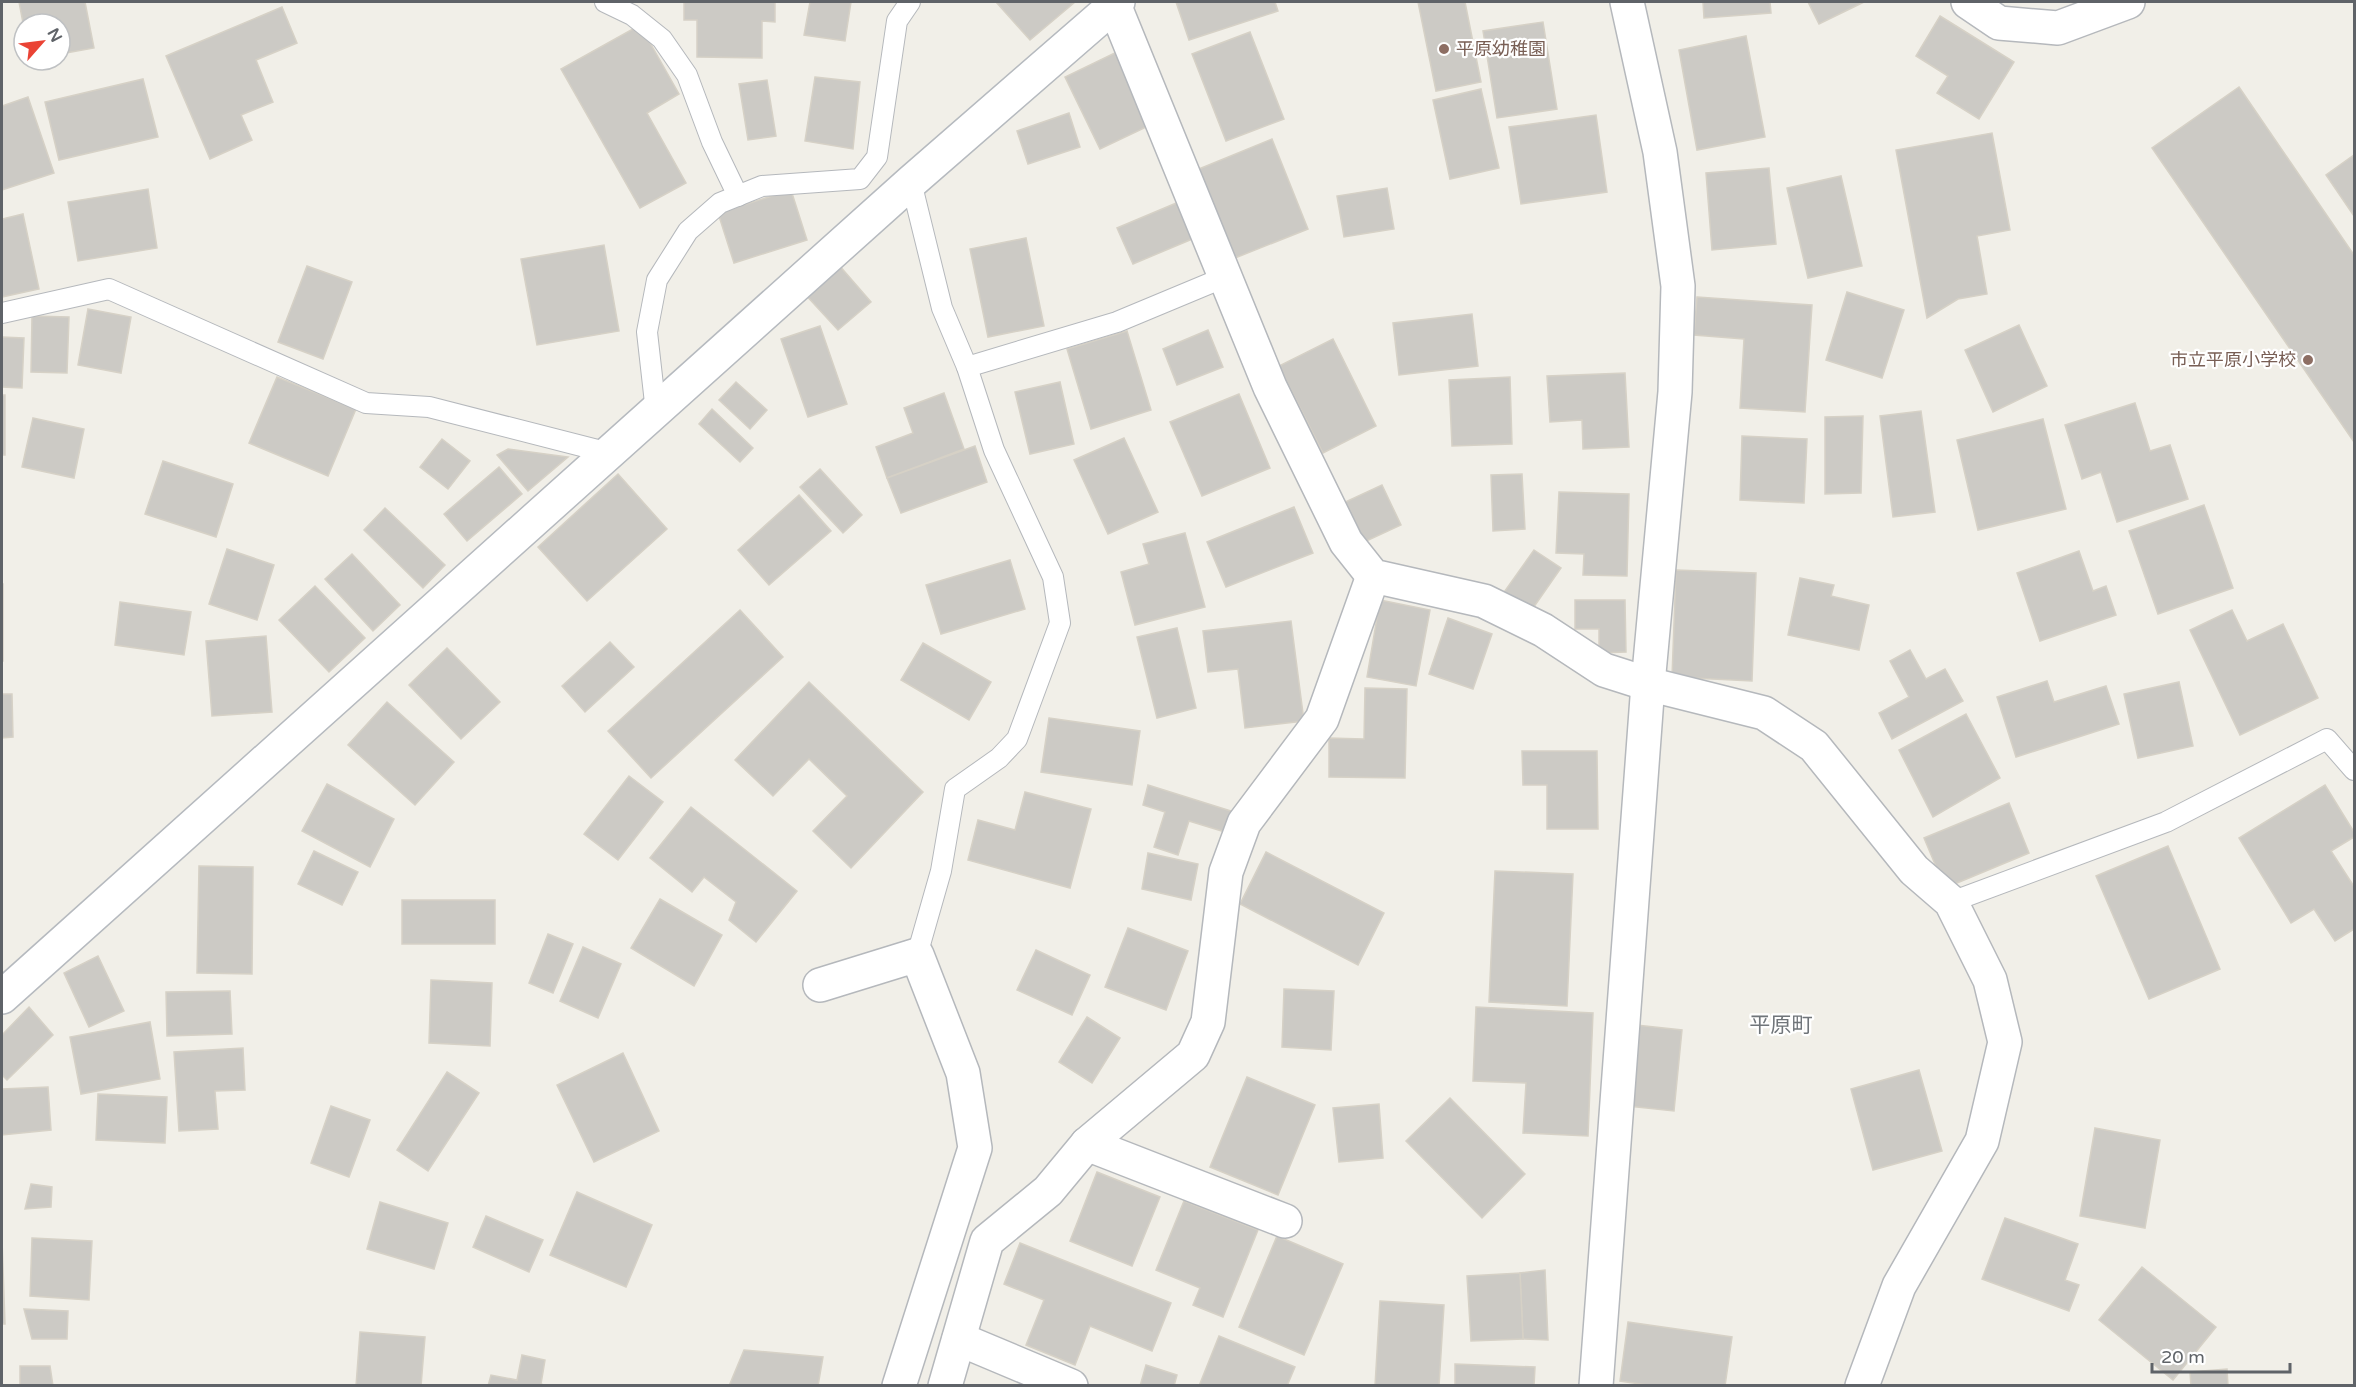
<svg xmlns="http://www.w3.org/2000/svg" width="2356" height="1387" font-family="'Varela Round','Noto Sans JP',sans-serif">
  <style>
    .building { fill: #cccac5; stroke: #d6d1c6; stroke-width: 1.5 }
    .lines { fill: none; stroke-linecap: round; stroke-linejoin: round }
    .lane-casing { stroke: #b5b8bc; stroke-width: 22 }
    .street-casing { stroke: #b5b8bc; stroke-width: 36 }
    .secondary-casing { stroke: #b6babf; stroke-width: 36 }
    .lane { stroke: #fff; stroke-width: 20 }
    .street { stroke: #fff; stroke-width: 33 }
    .secondary { stroke: #fff; stroke-width: 33 }
    .education-dot { fill: #8d6e63; stroke: #fff; stroke-width: 2 }
    .labels { text-anchor: middle; dominant-baseline: central; stroke-width: 4.5; stroke-linejoin: round; paint-order: stroke }
    .education-label { font-size: 18px; fill: #785e54; stroke: #fff; text-anchor: start }
    .quarter-label { font-size: 21px; fill: #70757a; stroke: #fff }
  </style>
  <rect width="100%" height="100%" fill="#f1efe8"/>
  <!-- building -->
  <g class="building">
    <path d="M19,2H85L94,48L60,54V24H24V28Z"/>
    <path d="M684,2H775V22L762,21V58L697,57V20H684Z"/>
    <path d="M810,2H851L845,41L804,35Z"/>
    <path d="M996,2H1075L1030,40Z"/>
    <path d="M1176,2H1275L1278,11L1189,40Z"/>
    <path d="M1418,2H1465L1481,82L1436,91Z"/>
    <path d="M1703,2H1770L1771,13L1704,18Z"/>
    <path d="M1808,2H1864L1819,24Z"/>
    <path d="M282,7L297,43L256,60L273,102L241,115L252,140L210,159L166,56Z"/>
    <path d="M1940,16L2014,62L1979,119L1937,93L1948,76L1916,56Z"/>
    <path d="M1543,22L1557,109L1497,118L1483,31Z"/>
    <path d="M640,25L679,94L647,113L686,183L640,208L561,69Z"/>
    <path d="M1250,32L1284,119L1226,141L1192,54Z"/>
    <path d="M1746,36L1765,137L1697,150L1679,50Z"/>
    <path d="M1123,49L1159,121L1100,149L1065,77Z"/>
    <path d="M815,77L860,82L853,149L805,141Z"/>
    <path d="M143,79L158,137L59,160L45,102Z"/>
    <path d="M767,80L776,136L748,140L739,84Z"/>
    <path d="M2239,87L2354,255V442L2152,148Z"/>
    <path d="M1481,89L1499,168L1450,179L1433,100Z"/>
    <path d="M28,97L54,173L2,190V106Z"/>
    <path d="M1069,113L1080,147L1028,164L1017,131Z"/>
    <path d="M1596,115L1607,192L1521,204L1509,127Z"/>
    <path d="M1992,133L2010,230L1977,236L1987,294L1958,299L1927,318L1896,150Z"/>
    <path d="M1272,139L1308,229L1235,258L1199,169Z"/>
    <path d="M2354,155V216L2326,175Z"/>
    <path d="M1769,168L1776,244L1712,250L1706,173Z"/>
    <path d="M1841,176L1862,266L1808,278L1787,188Z"/>
    <path d="M1387,188L1394,229L1344,237L1337,196Z"/>
    <path d="M148,189L157,248L78,261L68,202Z"/>
    <path d="M791,190L807,240L734,263L718,213Z"/>
    <path d="M1181,201L1197,237L1133,264L1117,228Z"/>
    <path d="M23,214L39,289L2,297V219Z"/>
    <path d="M1026,238L1044,326L988,337L970,249Z"/>
    <path d="M604,245L619,331L537,345L521,259Z"/>
    <path d="M838,264L871,302L838,330L804,293Z"/>
    <path d="M307,266L352,282L323,359L278,342Z"/>
    <path d="M1847,292L1904,310L1882,378L1826,360Z"/>
    <path d="M1697,297L1812,305L1805,412L1740,408L1744,339L1694,335Z"/>
    <path d="M88,309L131,317L121,373L78,365Z"/>
    <path d="M1472,314L1478,366L1399,375L1393,323Z"/>
    <path d="M32,316L69,317L67,373L31,372Z"/>
    <path d="M2019,325L2047,386L1993,412L1965,350Z"/>
    <path d="M820,326L847,404L808,417L781,339Z"/>
    <path d="M1208,330L1223,367L1177,385L1163,349Z"/>
    <path d="M1127,331L1151,410L1091,429L1067,349Z"/>
    <path d="M2,337L24,338L22,388L2,387Z"/>
    <path d="M1333,339L1376,426L1323,453L1279,366Z"/>
    <path d="M1625,373L1629,447L1583,449L1582,420L1550,422L1547,376Z"/>
    <path d="M277,377L356,409L328,476L249,443Z"/>
    <path d="M1510,377L1512,444L1452,446L1449,380Z"/>
    <path d="M736,382L767,410L750,429L719,400Z"/>
    <path d="M1060,382L1074,444L1030,454L1015,392Z"/>
    <path d="M944,393L964,449L887,478L876,447L913,433L904,408Z"/>
    <path d="M1239,394L1270,468L1202,496L1170,422Z"/>
    <rect x="2" y="395" width="3" height="60"/>
    <path d="M2135,403L2150,451L2170,445L2188,499L2117,522L2101,472L2082,479L2065,425Z"/>
    <path d="M712,409L753,448L740,462L699,424Z"/>
    <path d="M1921,411L1935,512L1893,517L1880,416Z"/>
    <path d="M1863,416L1861,493L1825,494V417Z"/>
    <path d="M33,418L84,429L74,478L22,467Z"/>
    <path d="M2043,419L2066,509L1978,530L1957,440Z"/>
    <path d="M1742,436L1807,439L1804,503L1740,500Z"/>
    <path d="M1124,438L1158,512L1108,534L1074,460Z"/>
    <path d="M442,439L470,461L448,489L420,467Z"/>
    <path d="M975,446L987,482L901,513L887,478Z"/>
    <path d="M508,449L568,457L528,491L497,455Z"/>
    <path d="M163,461L233,484L216,537L145,514Z"/>
    <path d="M499,467L522,494L467,541L444,514Z"/>
    <path d="M820,469L862,515L843,533L800,487Z"/>
    <path d="M618,474L667,529L587,601L538,547Z"/>
    <path d="M1522,474L1525,529L1493,531L1491,475Z"/>
    <path d="M1382,485L1401,525L1362,543L1343,503Z"/>
    <path d="M1559,492L1629,494L1627,576L1583,575L1584,554L1556,553Z"/>
    <path d="M799,495L831,531L769,585L738,550Z"/>
    <path d="M2204,505L2233,588L2158,614L2129,531Z"/>
    <path d="M1294,507L1313,553L1226,587L1207,542Z"/>
    <path d="M385,508L445,565L423,588L364,530Z"/>
    <path d="M1185,533L1205,607L1135,625L1121,572L1149,564L1143,544Z"/>
    <path d="M227,549L274,565L257,620L209,604Z"/>
    <path d="M1534,550L1561,568L1529,614L1502,595Z"/>
    <path d="M2079,551L2093,591L2106,586L2116,615L2040,641L2017,573Z"/>
    <path d="M352,554L400,605L373,631L325,579Z"/>
    <path d="M1010,560L1025,609L941,634L926,585Z"/>
    <path d="M1676,570L1756,573L1752,681L1672,677Z"/>
    <path d="M1800,578L1834,585L1831,596L1869,605L1859,650L1788,635Z"/>
    <rect x="2" y="584" width="1" height="77"/>
    <path d="M315,586L365,638L329,672L279,620Z"/>
    <path d="M1380,600L1430,610L1416,686L1367,677Z"/>
    <path d="M1575,600H1625L1626,652L1599,653V629H1575Z"/>
    <path d="M120,602L191,612L184,655L115,645Z"/>
    <path d="M740,610L783,657L651,778L608,731Z"/>
    <path d="M2232,610L2247,641L2283,624L2318,698L2240,735L2190,630Z"/>
    <path d="M1448,618L1492,634L1473,689L1429,674Z"/>
    <path d="M1291,621L1304,721L1245,728L1238,669L1208,672L1203,631Z"/>
    <path d="M1177,628L1196,708L1157,718L1137,637Z"/>
    <path d="M266,636L272,712L212,716L206,641Z"/>
    <path d="M610,642L634,667L585,712L562,686Z"/>
    <path d="M923,643L991,682L969,720L901,680Z"/>
    <path d="M447,648L500,702L461,739L409,685Z"/>
    <path d="M1910,650L1926,679L1945,669L1963,701L1892,739L1879,713L1909,697L1890,661Z"/>
    <path d="M2047,681L2054,702L2106,686L2119,724L2016,757L1997,697Z"/>
    <path d="M809,682L923,792L851,868L813,831L847,796L809,759L773,796L735,760Z"/>
    <path d="M2179,682L2193,746L2138,758L2124,694Z"/>
    <path d="M1365,688L1407,689L1405,778L1329,777V738L1364,739Z"/>
    <path d="M2,694H12L13,737L2,738Z"/>
    <path d="M387,702L454,762L415,805L348,745Z"/>
    <path d="M1966,714L2000,778L1933,817L1899,750Z"/>
    <path d="M1049,718L1140,731L1132,785L1041,772Z"/>
    <path d="M1522,751H1597L1598,829H1547V785H1523Z"/>
    <path d="M629,776L663,802L618,860L584,834Z"/>
    <path d="M327,784L394,819L370,867L302,831Z"/>
    <path d="M1148,785L1231,811L1225,832L1189,821L1178,855L1154,847L1165,812L1143,805Z"/>
    <path d="M2325,785L2354,832V837L2331,851L2353,885L2354,884V929L2335,941L2314,909L2291,923L2239,838Z"/>
    <path d="M1025,792L1091,809L1070,888L968,860L978,820L1015,830Z"/>
    <path d="M2009,803L2029,853L1945,888L1924,838Z"/>
    <path d="M691,807L797,891L756,942L729,920L736,902L704,877L692,892L650,858Z"/>
    <path d="M2168,846L2220,969L2149,999L2096,876Z"/>
    <path d="M314,851L358,872L342,905L298,884Z"/>
    <path d="M1266,852L1384,913L1358,965L1240,904Z"/>
    <path d="M1148,853L1198,864L1191,900L1142,889Z"/>
    <path d="M199,866L253,867L252,974L197,973Z"/>
    <path d="M1495,871L1573,874L1567,1006L1489,1002Z"/>
    <path d="M660,899L722,935L694,986L631,948Z"/>
    <rect x="402" y="900" width="93" height="44"/>
    <path d="M1128,928L1188,951L1166,1010L1105,987Z"/>
    <path d="M548,934L573,944L553,993L529,983Z"/>
    <path d="M583,947L621,964L598,1018L560,1001Z"/>
    <path d="M1036,950L1090,975L1072,1015L1017,990Z"/>
    <path d="M98,956L124,1011L89,1027L64,973Z"/>
    <path d="M431,980L492,983L490,1046L429,1043Z"/>
    <path d="M1284,989L1334,991L1331,1050L1282,1047Z"/>
    <path d="M230,991L232,1034L167,1036L166,992Z"/>
    <path d="M29,1007L53,1035L7,1080L2,1075V1035Z"/>
    <path d="M1476,1007L1593,1013L1588,1136L1523,1133L1526,1083L1473,1081Z"/>
    <path d="M1087,1017L1120,1038L1092,1083L1059,1062Z"/>
    <path d="M150,1022L160,1079L81,1094L70,1037Z"/>
    <path d="M1636,1025L1682,1030L1674,1111L1628,1106Z"/>
    <path d="M243,1048L245,1090L215,1091L218,1129L179,1131L174,1052Z"/>
    <path d="M623,1053L659,1131L594,1162L557,1085Z"/>
    <path d="M1919,1070L1942,1151L1873,1170L1851,1089Z"/>
    <path d="M447,1072L479,1093L428,1171L397,1150Z"/>
    <path d="M1247,1077L1315,1105L1278,1195L1210,1167Z"/>
    <path d="M48,1087L51,1130L2,1135V1089Z"/>
    <path d="M98,1094L167,1097L165,1143L96,1140Z"/>
    <path d="M1450,1098L1525,1174L1482,1218L1406,1141Z"/>
    <path d="M1379,1104L1383,1158L1339,1162L1333,1108Z"/>
    <path d="M331,1106L370,1120L349,1177L311,1163Z"/>
    <path d="M2095,1128L2160,1140L2145,1228L2080,1216Z"/>
    <path d="M1097,1172L1160,1197L1132,1266L1070,1241Z"/>
    <path d="M31,1184L52,1187L51,1207L25,1209Z"/>
    <path d="M577,1192L652,1225L626,1287L550,1255Z"/>
    <path d="M1184,1201L1258,1230L1223,1317L1193,1305L1200,1288L1156,1270Z"/>
    <path d="M380,1202L448,1223L434,1269L367,1249Z"/>
    <path d="M486,1216L543,1240L529,1272L473,1247Z"/>
    <path d="M2005,1218L2078,1244L2065,1280L2079,1285L2069,1311L1982,1279Z"/>
    <path d="M1277,1236L1343,1264L1304,1355L1239,1327Z"/>
    <path d="M32,1238L92,1241L89,1300L30,1296Z"/>
    <path d="M2,1240L5,1324H2Z"/>
    <path d="M1020,1243L1171,1303L1152,1351L1090,1326L1075,1365L1026,1345L1044,1300L1004,1284Z"/>
    <path d="M2142,1267L2216,1327L2173,1380L2099,1320Z"/>
    <path d="M1545,1270L1548,1340L1523,1339L1520,1273Z"/>
    <path d="M1520,1273L1523,1339L1471,1341L1467,1276Z"/>
    <path d="M1380,1301L1444,1305L1439,1386H1375Z"/>
    <path d="M24,1309L68,1311L67,1339H32Z"/>
    <path d="M1628,1322L1732,1337L1725,1386H1654L1620,1381Z"/>
    <path d="M360,1332L425,1337L421,1386H356Z"/>
    <path d="M1219,1336L1295,1367L1287,1386H1199Z"/>
    <path d="M744,1350L823,1357L818,1386H729Z"/>
    <path d="M522,1355L545,1360L541,1384L546,1386H488L491,1375L517,1380Z"/>
    <path d="M1455,1364L1535,1367L1534,1386H1455Z"/>
    <path d="M1146,1365L1177,1375L1174,1386H1140Z"/>
    <path d="M20,1366H50L53,1386H20Z"/>
    <path d="M2227,1369L2228,1386H2191L2190,1372Z"/>
  </g>
  <g class="lines">
    <defs>
      <g id="lane">
        <path d="M605,2L632,15L662,39L687,75L712,142L738,196"/>
        <path d="M911,182L942,308L967,367L994,450L1053,577L1060,623L1017,739L999,758L955,789L941,871L917,955"/>
        <path d="M2,313L109,289L366,403L429,407L609,453"/>
        <path d="M967,367L1117,322L1225,277"/>
        <path d="M656,412L647,332L657,280L688,231L720,203L762,186L860,179L877,157L897,21L910,2"/>
        <path d="M1951,902L2166,822L2327,739L2354,770"/>
      </g>
      <g id="street">
        <path d="M1113,2L1270,387L1346,542L1373,576L1484,601L1543,630L1604,670L1648,684L1764,713L1814,746L1914,870L1951,902L1990,980L2005,1042L1982,1141L1899,1286L1862,1386"/>
        <path d="M1968,2L1999,23L2058,28L2128,2"/>
        <path d="M820,985L917,955L963,1073L975,1148L899,1386"/>
        <path d="M1087,1144L1285,1221"/>
        <path d="M959,1339L1071,1386"/>
        <path d="M945,1386L987,1241L1048,1191L1087,1144L1193,1055L1208,1022L1226,872L1244,823L1322,719L1373,576"/>
        <path d="M1596,1386L1648,684L1675,392L1678,286L1660,152L1627,2"/>
      </g>
      <path id="secondary" d="M2,997L911,182L1118,2"/>
    </defs>
    <!-- lane casing -->
    <use href="#lane" class="lane-casing"/>
    <!-- street casing -->
    <use href="#street" class="street-casing"/>
    <!-- secondary casing -->
    <use href="#secondary" class="secondary-casing"/>
    <!-- lane -->
    <use href="#lane" class="lane"/>
    <!-- street -->
    <use href="#street" class="street"/>
    <!-- secondary -->
    <use href="#secondary" class="secondary"/>
  </g>
  <!-- markers -->
  <g class="education-dot">
    <circle cx="1444" cy="49" r="6"/>
    <circle cx="2308" cy="360" r="6"/>
  </g>
  <g class="labels">
    <!-- education labels -->
    <g class="education-label">
      <text x="1456" y="49">平原幼稚園</text>
      <text x="2296" y="360" text-anchor="end">市立平原小学校</text>
    </g>
    <!-- quarter labels -->
    <g class="quarter-label">
      <text x="1781" y="1025">平原町</text>
    </g>
  </g>
  <!-- border -->
  <rect width="2356" height="1387" fill="none" stroke="#5f6368" stroke-width="6"/>
  <!-- north arrow -->
  <g transform="translate(42 42) rotate(62)"><circle r="28" fill="#ffffff" stroke="#bfc1c3" stroke-width="1.5"/>
  <path d="M0-4.5L10 22L0 15L-10 22Z" fill="#ea4335"/>
  <text y="-9" font-size="16" font-weight="bold" text-anchor="middle" fill="#5f6368">N</text>
  </g>
  <!-- scale -->
  <path d="M2152 1363v9h138v-9" fill="none" stroke="#5f6368" stroke-width="3"/>
  <text x="2161" y="1363" font-size="18" fill="#5f6368" stroke="#ffffff" stroke-width="4.5" paint-order="stroke">20 m</text>
</svg>
